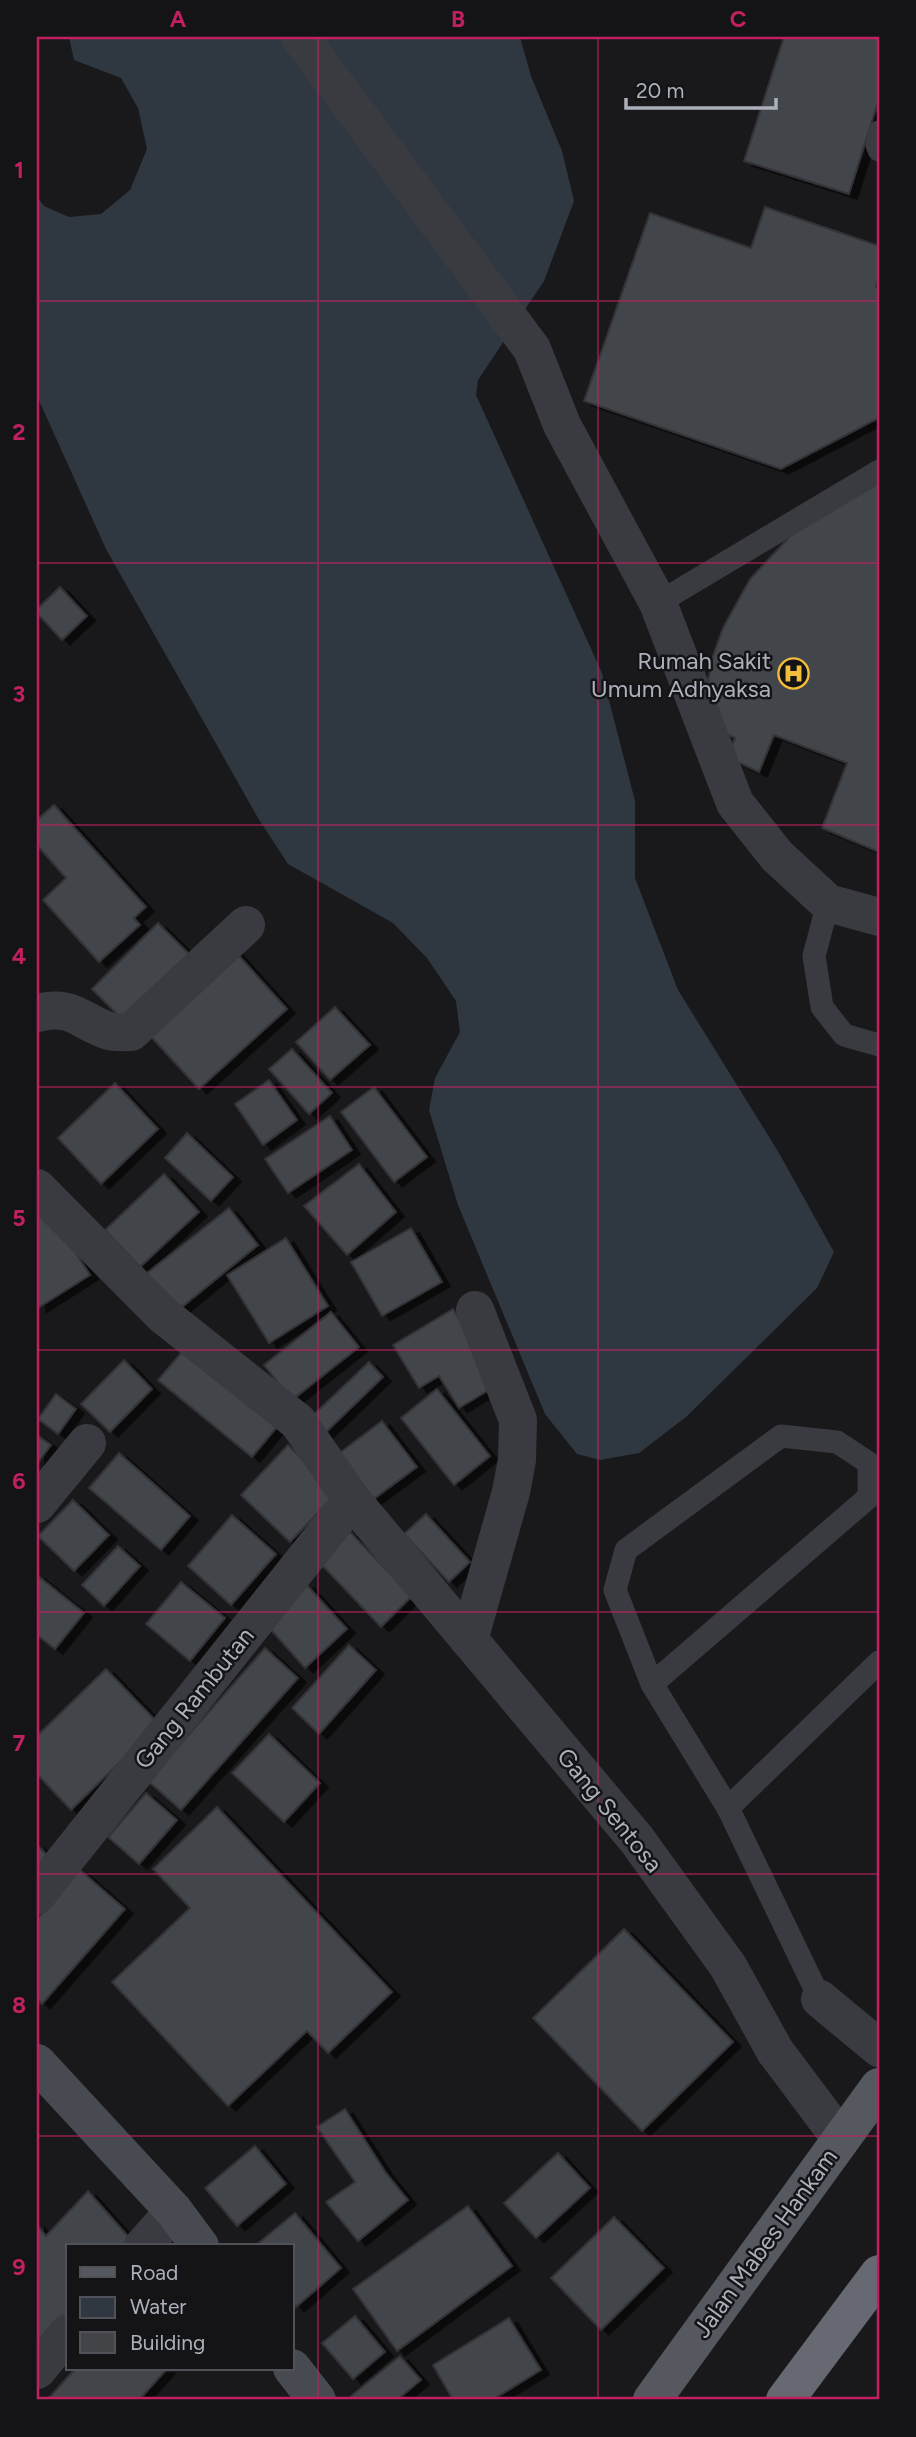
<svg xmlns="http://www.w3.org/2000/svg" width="916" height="2437" font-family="Figtree,sans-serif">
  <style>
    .water { fill: #2f3840 }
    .building { fill: #434448; stroke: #333337; stroke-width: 2; filter: url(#shadow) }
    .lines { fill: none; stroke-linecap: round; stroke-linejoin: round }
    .lane { stroke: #3a3b41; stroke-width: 23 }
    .street { stroke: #3a3b41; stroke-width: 38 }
    .secondary { stroke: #484a51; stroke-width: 38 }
    .primary { stroke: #565860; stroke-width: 38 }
    .highway { stroke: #666972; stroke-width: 38 }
    .grid { fill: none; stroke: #c12060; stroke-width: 2; stroke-opacity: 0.55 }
    .labels { text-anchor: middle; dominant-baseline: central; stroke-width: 5; stroke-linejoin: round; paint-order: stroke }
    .poi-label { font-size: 24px; fill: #acb0bb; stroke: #141417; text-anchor: end }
    .street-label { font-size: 24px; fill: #acb0bb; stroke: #141417 }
    .neatline { fill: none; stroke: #c12060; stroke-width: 2.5 }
    .grid-label { font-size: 23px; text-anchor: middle; font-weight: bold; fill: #c12060 }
  </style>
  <defs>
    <filter id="shadow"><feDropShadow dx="8" dy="4.5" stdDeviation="0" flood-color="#0009"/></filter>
  </defs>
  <rect width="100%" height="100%" fill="#19191b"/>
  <!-- water -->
  <path class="water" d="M69,37H520L531,76L562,151L574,201L544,281L478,380L476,395L602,673L635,801V878L678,990L779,1153L834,1252L817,1288L686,1417L639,1453L600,1460L577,1454L545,1414L458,1205L429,1110L435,1078L460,1032L456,1001L427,958L393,923L288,864L258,818L106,549L37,396V197L44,206L69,217L101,214L130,190L147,149L138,108L121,78L74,60Z"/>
  <!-- building -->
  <g class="building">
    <path d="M784,37H879V99L849,194L744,161Z"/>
    <path d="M765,207L879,246V276L876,287L879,288V418L781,469L584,401L650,213L751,248Z"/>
    <path d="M879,481V852L822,828L847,763L774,735L759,772L727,757L735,738L709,725L706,692L713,656L723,628L750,579L792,534Z"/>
    <path d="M60,587L87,616L62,640L37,613V609Z"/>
    <path d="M54,805L146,907L134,918L140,925L99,962L43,900L66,878L37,845V820Z"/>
    <path d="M158,923L198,963L132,1029L92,989Z"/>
    <path d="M232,948L287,1009L199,1089L144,1029Z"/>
    <path d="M335,1007L370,1045L330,1080L296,1042Z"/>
    <path d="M292,1049L332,1093L309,1114L269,1069Z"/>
    <path d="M269,1080L297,1120L263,1145L235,1104Z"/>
    <path d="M115,1083L158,1129L101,1184L58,1138Z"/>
    <path d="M374,1087L427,1157L394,1182L341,1112Z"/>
    <path d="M330,1116L352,1150L288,1193L265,1159Z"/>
    <path d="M187,1133L233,1177L211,1201L165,1158Z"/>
    <path d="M359,1164L396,1212L347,1255L304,1206Z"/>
    <path d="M164,1174L199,1212L140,1267L105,1230Z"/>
    <path d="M46,1206L90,1275L38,1308L37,1212Z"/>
    <path d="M229,1208L258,1245L177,1311L147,1273Z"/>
    <path d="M411,1228L442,1282L382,1316L351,1262Z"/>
    <path d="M286,1238L328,1306L269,1343L227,1275Z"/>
    <path d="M453,1309L499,1384L459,1408L439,1376L419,1388L393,1345Z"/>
    <path d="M331,1312L359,1347L292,1400L264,1365Z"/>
    <path d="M188,1345L282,1421L252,1457L158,1380Z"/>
    <path d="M124,1360L152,1389L110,1432L81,1404Z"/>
    <path d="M369,1362L383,1377L323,1435L308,1420Z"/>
    <path d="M437,1389L490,1456L454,1485L401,1418Z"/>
    <path d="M56,1394L76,1409L58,1434L38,1419Z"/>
    <path d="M382,1421L417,1467L367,1504L333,1458Z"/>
    <path d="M37,1435L51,1445L37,1464Z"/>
    <path d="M288,1445L337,1493L290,1542L241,1495Z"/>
    <path d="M119,1453L190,1516L161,1550L89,1488Z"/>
    <path d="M73,1500L109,1535L74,1571L38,1536Z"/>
    <path d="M426,1514L470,1562L449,1582L404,1534Z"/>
    <path d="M232,1515L276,1554L231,1605L188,1566Z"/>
    <path d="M350,1532L412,1596L381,1627L319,1562Z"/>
    <path d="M118,1546L140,1566L104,1606L82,1585Z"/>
    <path d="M37,1575L84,1613L55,1649L37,1635Z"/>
    <path d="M181,1582L225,1618L190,1661L146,1624Z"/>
    <path d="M306,1584L347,1629L305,1668L264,1622Z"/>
    <path d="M349,1645L376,1670L319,1734L292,1708Z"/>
    <path d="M265,1648L298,1678L181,1810L148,1781Z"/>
    <path d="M106,1669L159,1724L71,1810L37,1774V1736Z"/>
    <path d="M269,1734L320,1783L284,1822L232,1773Z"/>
    <path d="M146,1793L177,1820L139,1864L108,1837Z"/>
    <path d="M217,1807L392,1992L328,2053L307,2031L228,2106L112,1982L190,1908L153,1869Z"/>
    <path d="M37,1845L48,1856L37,1867Z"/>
    <path d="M79,1869L125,1909L42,2004L37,1999V1919Z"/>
    <path d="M624,1929L733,2042L642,2131L533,2018Z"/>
    <path d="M345,2109L386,2173L408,2200L358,2241L326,2202L355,2182L317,2127Z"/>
    <path d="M255,2146L286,2184L237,2226L205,2188Z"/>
    <path d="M558,2153L590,2188L536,2238L504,2203Z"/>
    <path d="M88,2191L135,2244L133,2246H68V2317L37,2351V2224L46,2236Z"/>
    <path d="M468,2206L512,2266L397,2351L353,2289Z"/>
    <path d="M295,2213L341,2268L296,2307L292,2302V2246H255Z"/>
    <path d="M614,2217L664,2268L601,2330L551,2278Z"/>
    <path d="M355,2316L385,2352L353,2379L322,2343Z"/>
    <path d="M509,2318L541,2370L492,2400H453L433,2365Z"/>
    <path d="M400,2356L421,2380L397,2400H355L351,2396Z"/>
    <path d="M75,2369H167L139,2400H47Z"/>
  </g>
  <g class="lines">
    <!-- lane -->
    <g class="lane">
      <path d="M879,132L877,145L879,150"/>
      <path d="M658,603L879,471"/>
      <path d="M828,903L814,956L822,1007L844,1035L879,1045"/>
      <path d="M652,1684L869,1497V1463L837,1442L781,1436L626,1550L615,1590L652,1684L728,1808L820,1999"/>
      <path d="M728,1808L879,1662"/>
    </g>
    <!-- street -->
    <g class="street">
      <path d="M300,37L532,349L562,425L658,603L735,803L777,856L828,903L879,917"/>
      <path d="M37,1013C73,1004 79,1021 109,1031C116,1033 124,1032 131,1032L246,925"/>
      <path d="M37,1188L163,1315L298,1422L352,1500L637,1840L728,1966L775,2051L841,2139"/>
      <path d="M37,1504L87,1443"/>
      <path d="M469,1640L511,1492L517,1460L518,1420L475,1310"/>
      <path d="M37,1895L352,1500"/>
      <path d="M820,1999L879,2048"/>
      <path d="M143,2246L174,2211"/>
      <path d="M37,2370L68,2333"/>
    </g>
    <!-- secondary -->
    <g class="secondary">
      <path d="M37,2063L174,2211L200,2246"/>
      <path d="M292,2368L317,2400"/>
    </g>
    <!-- primary -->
    <path class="primary" d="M652,2400L879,2087"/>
    <!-- highway -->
    <path class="highway" d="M785,2400L879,2274"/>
  </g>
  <!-- grid -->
  <path class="grid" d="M318,37V2400M598,37V2400M37,301H879M37,563H879M37,825H879M37,1087H879M37,1350H879M37,1612H879M37,1874H879M37,2136H879"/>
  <!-- icons -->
  <defs>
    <symbol id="hospital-ring" viewBox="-11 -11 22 22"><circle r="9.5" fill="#141417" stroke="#f2bd3a" stroke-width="1.5"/><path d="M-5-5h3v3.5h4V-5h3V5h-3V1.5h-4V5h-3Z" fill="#f2bd3a"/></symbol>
  </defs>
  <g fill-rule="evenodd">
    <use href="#hospital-ring" x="776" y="656" width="35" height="35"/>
  </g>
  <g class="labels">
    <!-- poi labels -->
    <g class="poi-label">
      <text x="771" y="660">Rumah Sakit<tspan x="771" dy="28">Umum Adhyaksa</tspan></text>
    </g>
    <!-- street labels -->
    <g class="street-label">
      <text transform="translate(194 1698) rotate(-51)">Gang Rambutan</text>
      <text transform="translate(610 1810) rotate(51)">Gang Sentosa</text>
      <text transform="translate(765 2243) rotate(-54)">Jalan Mabes Hankam</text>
    </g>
  </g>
  <!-- border -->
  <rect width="916" height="2437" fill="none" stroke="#141417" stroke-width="77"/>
  <!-- legend -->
  <rect x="66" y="2244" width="228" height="126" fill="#141417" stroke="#515259" stroke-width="2"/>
  <rect x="80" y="2267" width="35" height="10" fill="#565860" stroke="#515259" stroke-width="2"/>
  <text x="130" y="2280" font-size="21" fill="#acb0bb">Road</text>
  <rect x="80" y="2297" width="35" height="21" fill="#2f3840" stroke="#515259" stroke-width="2"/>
  <text x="130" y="2314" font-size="21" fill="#acb0bb">Water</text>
  <rect x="80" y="2332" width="35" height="21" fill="#434448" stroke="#515259" stroke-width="2"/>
  <text x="130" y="2350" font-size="21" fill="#acb0bb">Building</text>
  <!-- scale -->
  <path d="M626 98v10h150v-10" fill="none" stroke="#acb0bb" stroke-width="3.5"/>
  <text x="636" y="98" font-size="21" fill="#acb0bb" stroke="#141417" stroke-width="5" paint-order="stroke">20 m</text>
  <rect x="38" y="38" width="840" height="2360" class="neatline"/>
  <g class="grid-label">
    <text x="178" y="27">A</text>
    <text x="458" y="27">B</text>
    <text x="738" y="27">C</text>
    <text x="19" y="178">1</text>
    <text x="19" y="440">2</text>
    <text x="19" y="702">3</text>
    <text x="19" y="964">4</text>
    <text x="19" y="1226">5</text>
    <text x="19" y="1489">6</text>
    <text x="19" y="1751">7</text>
    <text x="19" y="2013">8</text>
    <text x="19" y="2275">9</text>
  </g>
</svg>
